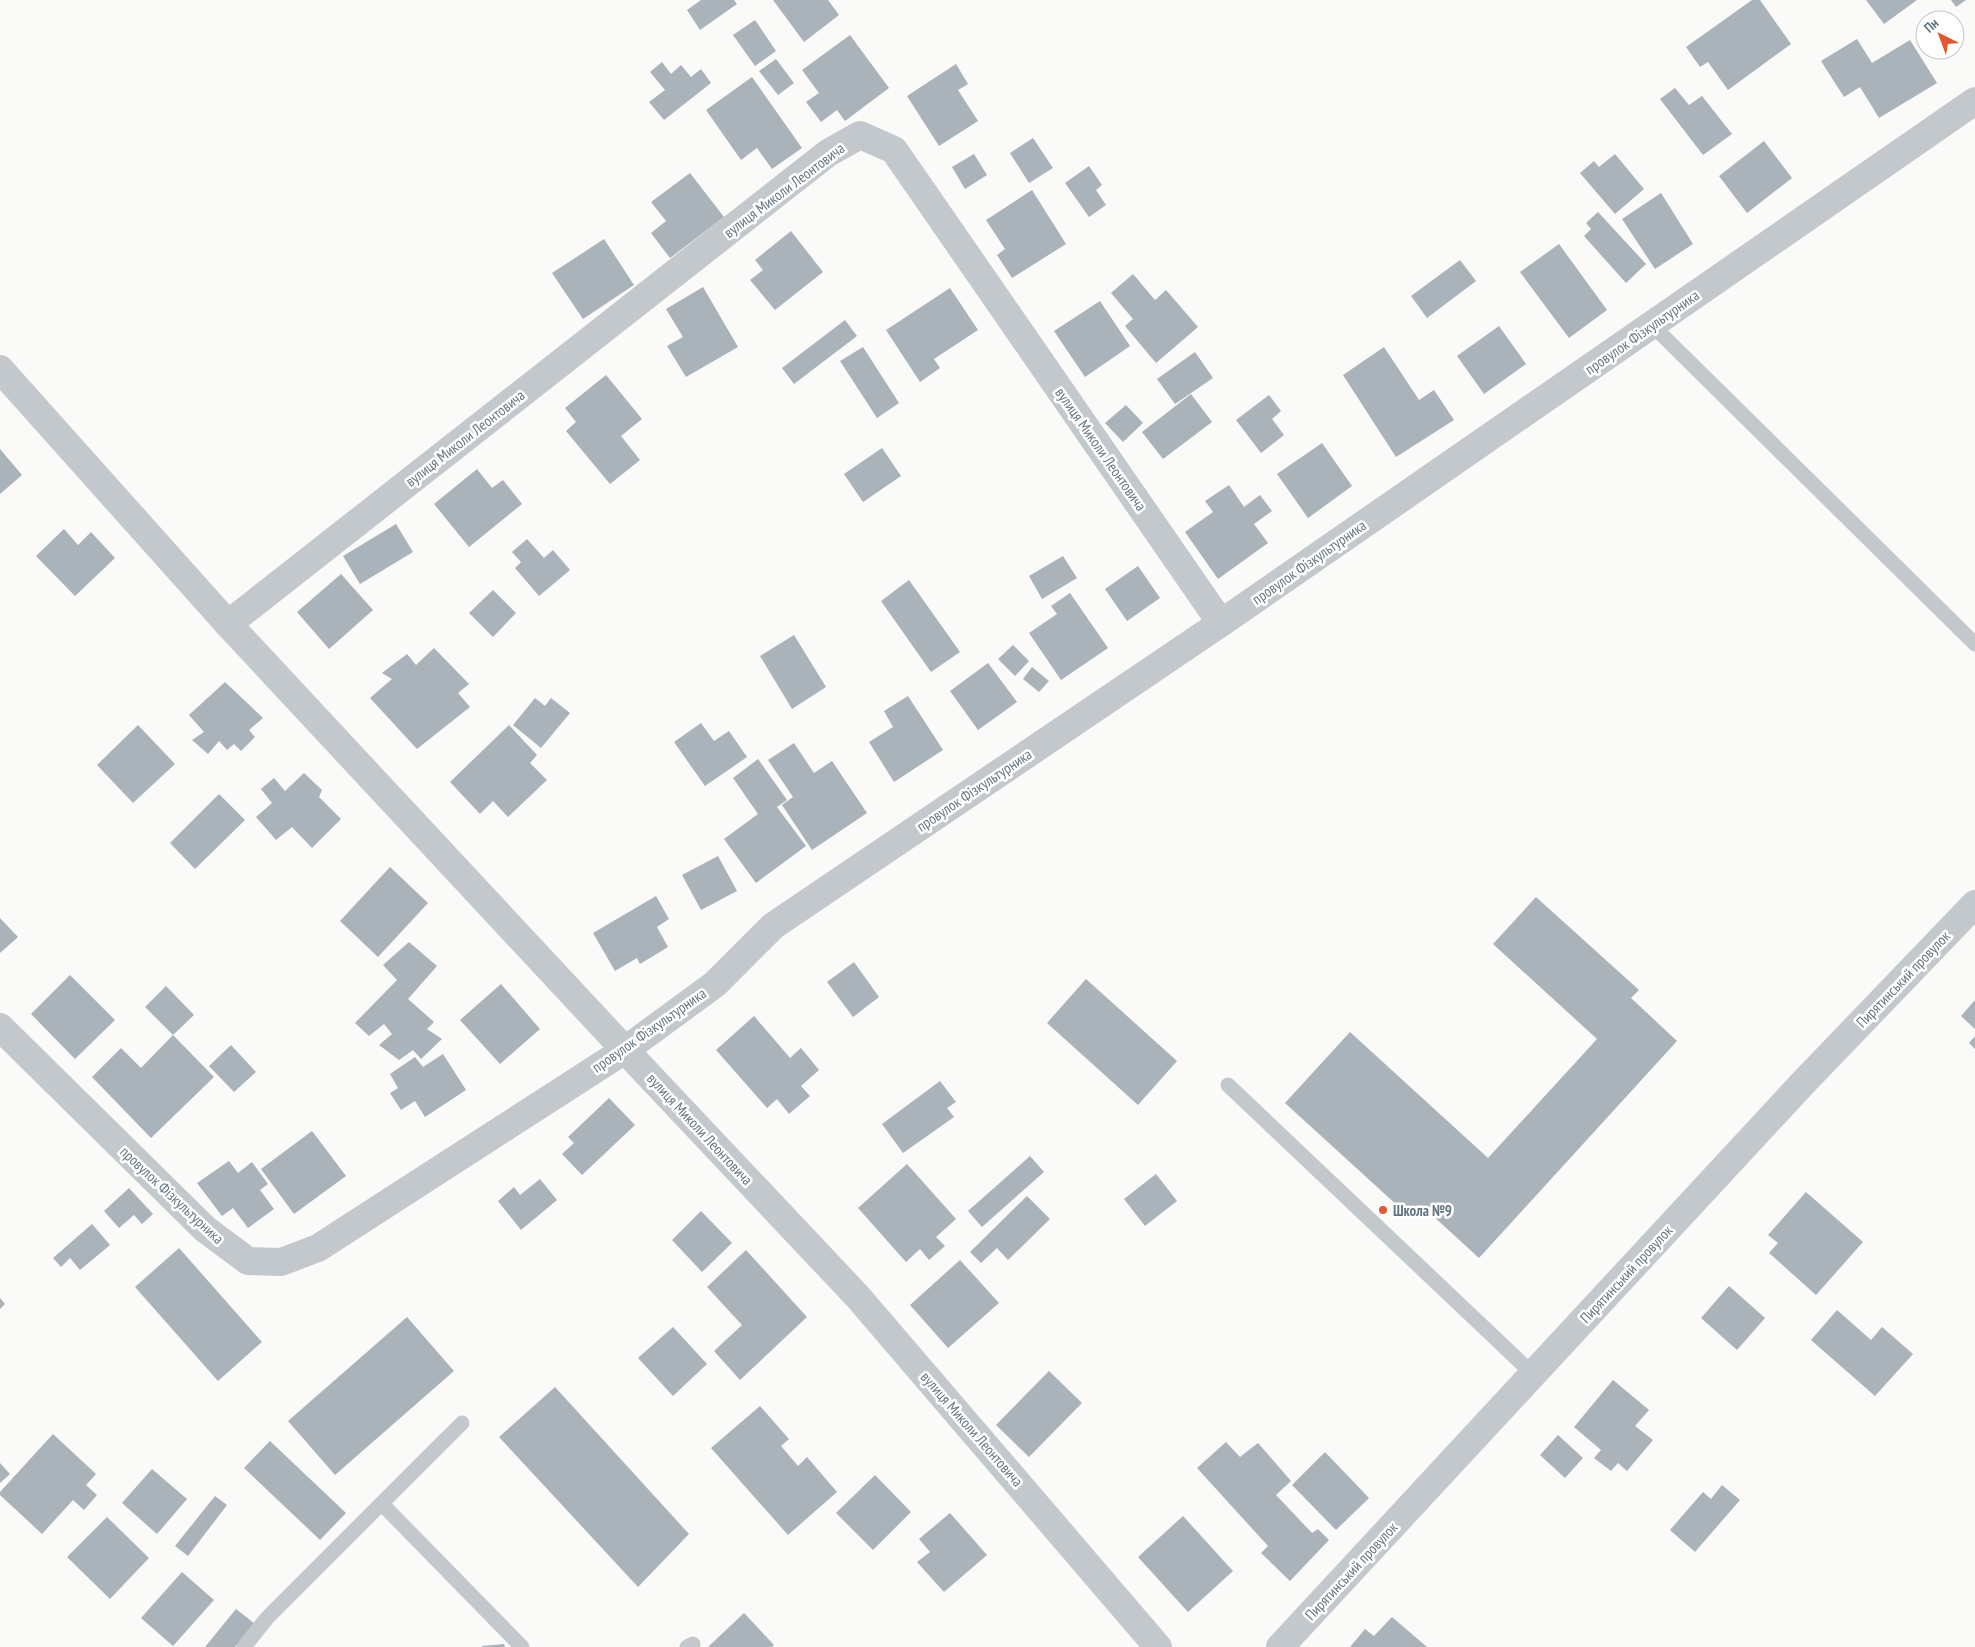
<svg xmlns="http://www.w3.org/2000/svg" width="1975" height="1647" font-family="'PT Sans Narrow',sans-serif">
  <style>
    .building { fill: #aab3b9 }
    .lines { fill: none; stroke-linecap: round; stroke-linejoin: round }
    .lane { stroke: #c3c8cc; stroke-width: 15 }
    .street { stroke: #c3c8cc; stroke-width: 28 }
    .poi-dot { fill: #e4572e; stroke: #fff; stroke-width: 2 }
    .labels { text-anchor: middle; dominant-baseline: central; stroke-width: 5; stroke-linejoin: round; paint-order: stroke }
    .street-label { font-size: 15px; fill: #657683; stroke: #fff }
    .poi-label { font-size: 15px; font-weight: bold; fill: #657683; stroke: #fff; text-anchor: start }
  </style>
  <rect width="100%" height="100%" fill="#fafaf8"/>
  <!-- building -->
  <g class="building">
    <path d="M701,0H734L737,4L700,30L687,10Z"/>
    <path d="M773,0H828L839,15L804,42Z"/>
    <path d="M1752,0H1760L1791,44L1728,90L1708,62L1700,67L1686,47Z"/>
    <path d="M1866,0H1917L1884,24Z"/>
    <path d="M1951,0H1966L1956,7Z"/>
    <path d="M755,20L776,51L755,66L733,35Z"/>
    <path d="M850,35L889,88L845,121L837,110L821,122L806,102L819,93L802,70Z"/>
    <path d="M1857,39L1872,63L1910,40L1937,83L1879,118L1860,87L1844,97L1821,61Z"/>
    <path d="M776,59L794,83L778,95L759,71Z"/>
    <path d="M662,62L671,74L681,65L691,77L701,69L711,83L664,120L649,102L665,90L650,72Z"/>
    <path d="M956,64L968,84L958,90L978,121L939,146L907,96Z"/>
    <path d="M752,77L802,148L772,169L757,148L741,160L706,110Z"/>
    <path d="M1675,88L1689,105L1702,96L1732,134L1703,155L1660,99Z"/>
    <path d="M1033,138L1053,168L1029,183L1010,153Z"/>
    <path d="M1764,141L1792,178L1747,213L1719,176Z"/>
    <path d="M974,154L987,175L965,189L952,167Z"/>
    <path d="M1615,154L1644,189L1615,214L1580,173L1594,161L1599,167Z"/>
    <path d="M1089,166L1102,185L1096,190L1106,205L1089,217L1065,183Z"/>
    <path d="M690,173L724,217L670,258L651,233L666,221L651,202Z"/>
    <path d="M1032,190L1066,244L1012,278L997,255L1005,249L986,220Z"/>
    <path d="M1661,193L1693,244L1655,269L1622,219Z"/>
    <path d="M1598,212L1646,264L1626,283L1584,236L1591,229L1586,223Z"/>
    <path d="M791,231L823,272L775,310L750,280L763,270L755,260Z"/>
    <path d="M604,239L634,285L583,319L552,273Z"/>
    <path d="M1559,244L1607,310L1569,338L1520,272Z"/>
    <path d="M1460,260L1476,281L1427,318L1411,296Z"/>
    <path d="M1133,274L1155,300L1166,290L1198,327L1156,363L1125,326L1133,319L1111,293Z"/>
    <path d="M703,287L738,347L686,377L667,346L683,337L666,309Z"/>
    <path d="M950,288L978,330L934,359L940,368L920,382L886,330Z"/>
    <path d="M1100,301L1130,346L1085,377L1054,331Z"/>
    <path d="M845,320L857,336L794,384L782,368Z"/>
    <path d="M1499,326L1526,364L1484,394L1457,356Z"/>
    <path d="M863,347L899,403L877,418L840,361Z"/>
    <path d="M1384,347L1419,400L1434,390L1454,420L1396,457L1343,375Z"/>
    <path d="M1195,352L1213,378L1175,404L1157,379Z"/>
    <path d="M606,375L642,419L621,436L640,460L610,484L566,431L576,422L565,408Z"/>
    <path d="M1191,394L1212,422L1163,459L1142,432Z"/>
    <path d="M1269,395L1281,411L1272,419L1284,435L1261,453L1236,420Z"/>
    <path d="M1126,405L1143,423L1123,442L1105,423Z"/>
    <path d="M1322,443L1352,486L1308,518L1277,474Z"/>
    <path d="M882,448L901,476L863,502L844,474Z"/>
    <path d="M0,449L22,475L0,494Z"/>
    <path d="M477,469L492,488L503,480L522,504L469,547L434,504Z"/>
    <path d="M1229,485L1244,507L1260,495L1272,511L1254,524L1268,543L1218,579L1185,532L1213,512L1205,501Z"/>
    <path d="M396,524L413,552L360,584L343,556Z"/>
    <path d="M64,529L78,545L91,532L115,558L75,596L36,556Z"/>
    <path d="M527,539L544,558L553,550L570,570L539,596L515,568L521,562L512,552Z"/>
    <path d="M1063,556L1077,578L1042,599L1029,576Z"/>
    <path d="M1138,566L1160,598L1127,621L1105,589Z"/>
    <path d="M341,574L373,610L329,649L297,612Z"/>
    <path d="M909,580L960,652L931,672L881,601Z"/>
    <path d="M493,590L516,613L493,637L469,613Z"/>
    <path d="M1070,593L1108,648L1061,680L1029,633L1057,614L1051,606Z"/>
    <path d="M794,635L826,687L792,709L760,656Z"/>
    <path d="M1013,645L1029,661L1015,676L998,659Z"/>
    <path d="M434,648L469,684L458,693L470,707L417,749L370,698L392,679L382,673L407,654L416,665Z"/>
    <path d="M988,663L1017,702L978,730L950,691Z"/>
    <path d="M1032,667L1049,681L1039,692L1023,679Z"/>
    <path d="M225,682L263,718L249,730L255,737L241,751L234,744L227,750L219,741L208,754L192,740L204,732L189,715Z"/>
    <path d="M908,696L943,750L894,782L869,742L893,727L884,711Z"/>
    <path d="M535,698L545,706L551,698L570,713L541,748L513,725Z"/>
    <path d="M701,723L714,741L729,731L747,757L705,786L674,742Z"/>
    <path d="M138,725L175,764L133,803L97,765Z"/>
    <path d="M509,725L537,755L530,763L547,780L508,817L493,801L480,814L450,782Z"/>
    <path d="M794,743L814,773L832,761L867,813L812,850L782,805L793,797L768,760Z"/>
    <path d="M758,759L787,800L777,807L806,846L756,883L724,839L758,814L733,778Z"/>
    <path d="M304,773L322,790L319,797L341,819L312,848L292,827L276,840L256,817L272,803L261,789L274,778L285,791Z"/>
    <path d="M219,794L245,820L195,869L170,843Z"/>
    <path d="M718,856L737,891L701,910L682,875Z"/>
    <path d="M390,867L428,903L378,957L340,921Z"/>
    <path d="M656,896L669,919L657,927L668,947L640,964L637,958L615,971L593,933Z"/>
    <path d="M1536,897L1639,990L1631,998L1677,1041L1479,1258L1421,1205L1410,1217L1285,1103L1350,1032L1488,1158L1597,1039L1493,944Z"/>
    <path d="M0,918L18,937L0,953Z"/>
    <path d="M409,942L437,966L408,999L434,1022L427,1029L442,1039L421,1059L413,1050L399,1060L379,1045L392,1034L384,1024L369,1036L355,1023L397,980L383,965Z"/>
    <path d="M854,962L879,997L853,1017L827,982Z"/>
    <path d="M70,975L115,1020L75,1059L31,1014Z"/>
    <path d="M1086,979L1177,1061L1138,1105L1047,1023Z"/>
    <path d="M501,984L540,1029L500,1064L460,1020Z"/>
    <path d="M166,986L194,1015L173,1035L214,1077L151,1138L92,1077L121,1048L141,1068L173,1035L145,1007Z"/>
    <path d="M1975,1000V1029L1961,1016Z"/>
    <path d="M754,1016L790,1058L801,1048L819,1070L801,1086L810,1096L789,1114L777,1099L767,1108L716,1050Z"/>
    <path d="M1975,1036V1049L1969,1043Z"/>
    <path d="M231,1045L256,1072L234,1092L209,1066Z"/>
    <path d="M443,1054L466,1090L425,1117L415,1101L401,1110L390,1093L398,1088L390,1074L415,1057L423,1067Z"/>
    <path d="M940,1081L956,1102L947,1108L954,1117L903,1153L882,1124Z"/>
    <path d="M609,1098L635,1125L582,1175L562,1154L574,1143L568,1137Z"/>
    <path d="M312,1131L346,1176L294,1214L261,1169Z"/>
    <path d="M1030,1156L1044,1172L982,1227L968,1211Z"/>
    <path d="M229,1161L238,1173L252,1162L268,1184L260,1190L274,1209L248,1228L233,1208L222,1216L197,1183Z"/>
    <path d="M907,1164L956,1219L936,1237L945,1246L929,1260L920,1249L906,1262L858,1208Z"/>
    <path d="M1156,1174L1177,1201L1145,1226L1124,1199Z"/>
    <path d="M540,1179L557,1200L521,1230L498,1201L514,1187L520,1195Z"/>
    <path d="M129,1188L153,1214L142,1224L134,1215L119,1228L104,1211Z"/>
    <path d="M1806,1192L1863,1242L1816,1295L1769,1253L1778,1243L1768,1235Z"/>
    <path d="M1027,1196L1050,1219L1008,1260L997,1248L981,1263L970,1252Z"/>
    <path d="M701,1211L732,1243L702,1272L672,1240Z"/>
    <path d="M92,1224L110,1245L80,1270L70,1258L61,1267L53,1258Z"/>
    <path d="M179,1248L262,1342L218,1381L135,1287Z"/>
    <path d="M746,1250L807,1317L740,1380L714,1351L742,1325L707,1287Z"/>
    <path d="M960,1260L999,1303L948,1348L910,1305Z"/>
    <path d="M1729,1286L1765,1318L1737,1350L1701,1318Z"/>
    <path d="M0,1298L5,1304L0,1309Z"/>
    <path d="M1837,1310L1871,1340L1882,1327L1913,1354L1875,1396L1811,1340Z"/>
    <path d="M407,1317L454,1371L335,1475L288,1421Z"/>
    <path d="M673,1327L707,1364L673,1396L638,1358Z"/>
    <path d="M1049,1371L1082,1403L1029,1457L996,1425Z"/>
    <path d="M1613,1380L1649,1410L1635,1426L1653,1440L1627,1471L1618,1463L1611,1471L1594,1458L1601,1450L1574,1427Z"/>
    <path d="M555,1387L689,1534L638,1587L499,1437Z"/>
    <path d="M760,1406L789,1439L781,1446L798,1466L807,1457L837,1492L788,1535L711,1448Z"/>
    <path d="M53,1434L96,1474L86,1485L97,1495L84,1510L73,1500L42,1534L0,1495V1492Z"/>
    <path d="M1558,1435L1583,1458L1565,1478L1540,1455Z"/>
    <path d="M270,1441L346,1513L320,1540L244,1468Z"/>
    <path d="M1226,1442L1240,1457L1258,1443L1291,1481L1276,1495L1312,1533L1318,1529L1329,1540L1290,1581L1261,1553L1268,1546L1197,1468Z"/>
    <path d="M1325,1452L1369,1498L1336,1530L1292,1485Z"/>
    <path d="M0,1463L10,1474L0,1483Z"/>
    <path d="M152,1469L187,1499L157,1534L122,1503Z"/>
    <path d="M875,1475L911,1512L873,1550L836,1513Z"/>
    <path d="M1722,1485L1740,1500L1695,1552L1670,1530L1703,1492L1711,1499Z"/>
    <path d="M215,1496L227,1505L188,1556L175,1546Z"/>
    <path d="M950,1513L987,1555L944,1592L917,1562L930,1552L919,1539Z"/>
    <path d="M1183,1516L1233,1571L1188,1612L1138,1557Z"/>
    <path d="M107,1517L149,1558L110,1599L67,1557Z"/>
    <path d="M182,1572L214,1600L173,1646L141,1618Z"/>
    <path d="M236,1609L255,1624L235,1647H205Z"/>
    <path d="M744,1613L774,1645L772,1647H708Z"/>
    <path d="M1392,1617L1427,1647H1350L1365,1629L1374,1636Z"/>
    <path d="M504,1644L505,1647H482V1646Z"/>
  </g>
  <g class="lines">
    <!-- lane -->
    <g class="lane">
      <path d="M1652,325L1975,644"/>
      <path d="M1228,1085L1533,1374"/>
      <path d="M382,1504L522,1647"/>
      <path d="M244,1647L267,1618L462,1423"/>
      <path d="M687,1647L693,1644"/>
    </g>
    <!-- street -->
    <g class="street">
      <path d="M0,369L228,624L625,1050L858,1297L1158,1647"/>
      <path d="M228,624L828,153L860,135L894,150L1221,623"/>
      <path d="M0,1027L205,1229L248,1261L281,1262L318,1248L625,1050L715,984L773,926L1221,623L1975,101"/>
      <path d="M1280,1647L1802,1084L1975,904"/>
    </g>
  </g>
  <!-- markers -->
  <circle class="poi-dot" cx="1383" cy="1210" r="5"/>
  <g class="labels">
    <!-- street labels -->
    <g class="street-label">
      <text transform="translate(784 190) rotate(-37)">вулиця Миколи Леонтовича</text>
      <text transform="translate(1642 332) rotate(-35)">провулок Фізкультурника</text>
      <text transform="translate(465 438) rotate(-38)">вулиця Миколи Леонтовича</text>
      <text transform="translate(1101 449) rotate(55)">вулиця Миколи Леонтовича</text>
      <text transform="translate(1309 562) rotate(-35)">провулок Фізкультурника</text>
      <text transform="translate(974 790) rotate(-34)">провулок Фізкультурника</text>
      <text transform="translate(1903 979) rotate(-46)">Пирятинський провулок</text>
      <text transform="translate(649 1030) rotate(-35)">провулок Фізкультурника</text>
      <text transform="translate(700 1129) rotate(47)">вулиця Миколи Леонтовича</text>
      <text transform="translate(172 1195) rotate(43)">провулок Фізкультурника</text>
      <text transform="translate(1626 1274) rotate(-47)">Пирятинський провулок</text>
      <text transform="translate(972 1429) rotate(49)">вулиця Миколи Леонтовича</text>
      <text transform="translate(1351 1571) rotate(-47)">Пирятинський провулок</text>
    </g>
    <!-- poi labels -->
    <g class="poi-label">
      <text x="1393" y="1210">Школа №9</text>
    </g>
  </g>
  <!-- north arrow -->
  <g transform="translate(1940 35) rotate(318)"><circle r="24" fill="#ffffff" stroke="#c1c8cd"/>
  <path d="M0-4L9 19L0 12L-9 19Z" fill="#e4572e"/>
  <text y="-8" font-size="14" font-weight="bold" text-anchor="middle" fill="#657683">Пн</text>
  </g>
</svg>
